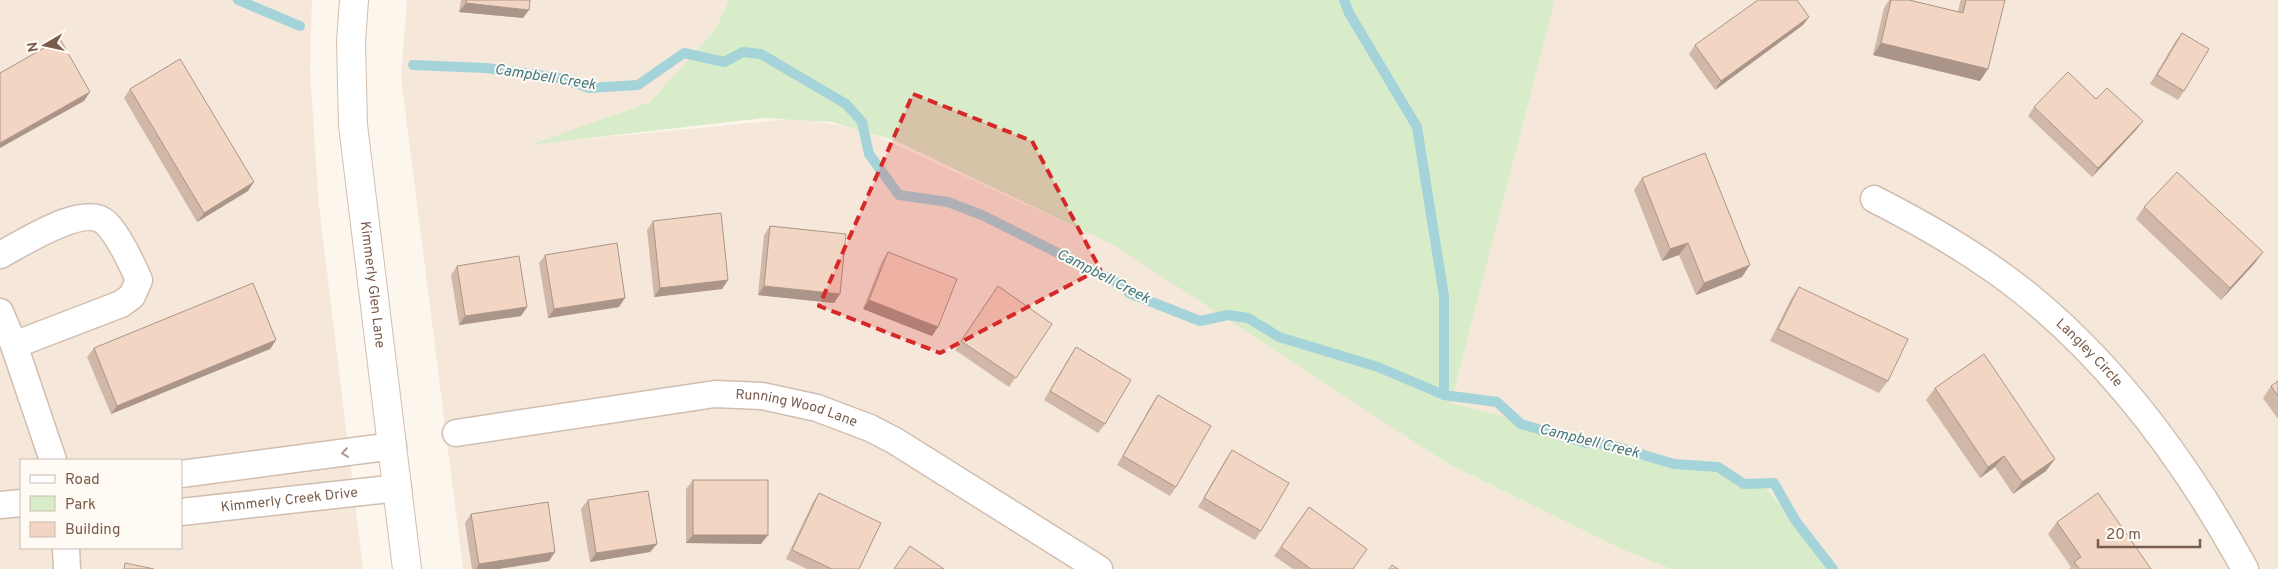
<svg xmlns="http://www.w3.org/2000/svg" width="2278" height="569" font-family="Overpass,sans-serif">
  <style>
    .residential { fill: #f5e8da; fill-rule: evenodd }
    .green { fill: #d8ecc9 }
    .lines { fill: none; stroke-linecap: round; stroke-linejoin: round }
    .stream { stroke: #a5d3da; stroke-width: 10 }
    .minor-casing { stroke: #d1beb0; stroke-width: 29 }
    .tertiary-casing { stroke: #d1beb0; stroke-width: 30 }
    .minor { stroke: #fff; stroke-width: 26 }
    .tertiary { stroke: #fff; stroke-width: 28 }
    .wall { fill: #d1b7a8 }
    .shaded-wall { fill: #aa9588 }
    .building { fill: #f3d5c3; stroke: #aa9588 }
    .oneway { stroke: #af9d94 }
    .marked { fill: #d62828; fill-opacity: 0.2; stroke: #d62828; stroke-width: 4; stroke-dasharray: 10 6; stroke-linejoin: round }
    .labels { text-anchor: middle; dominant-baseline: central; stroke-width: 4; stroke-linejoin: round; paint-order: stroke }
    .street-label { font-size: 14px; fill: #7a5c4d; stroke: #fffaf3 }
    .water-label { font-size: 15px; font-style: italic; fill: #437c86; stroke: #fffaf3 }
  </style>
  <rect width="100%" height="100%" fill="#fdf6ec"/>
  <!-- residential -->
  <g class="residential">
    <path d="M0,0H312L310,71L319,206L363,569H0ZM21,460H181V548H21Z"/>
    <path d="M407,0H729L715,30L650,102L532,144L799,118L864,130L1120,248L1445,462L1619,548L1671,569H463L401,77Z"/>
    <path d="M1555,0H2278V569H1837L1764,484L1451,403Z"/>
  </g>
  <!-- green -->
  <path class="green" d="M729,0H1555L1451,403L1763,484L1836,569H1671L1619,548L1445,462L1117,247L896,141L831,122L765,118L529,145L650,102L715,30Z"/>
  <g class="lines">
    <!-- stream -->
    <g class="stream">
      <path d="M238,0L300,26"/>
      <path d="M1344,0L1349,13L1417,127L1444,296V395"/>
      <path d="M413,65L486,68L560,78L589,88L638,85L684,53L724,62L743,52L761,54L846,104L862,122L869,154L899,195L948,202L982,215L1122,285L1129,293L1200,321L1228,315L1248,318L1279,337L1378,367L1444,395L1497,402L1521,424L1586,443L1607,444L1674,464L1718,467L1744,484L1774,483L1795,520L1833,569"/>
    </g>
    <defs>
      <g id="minor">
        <path id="s1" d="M1874,199C1927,226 1979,256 2025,293C2117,367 2188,465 2245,569"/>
        <path d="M0,255C22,244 84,202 106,223C118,235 132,264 139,280L132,296L121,304L14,345L0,312"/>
        <path d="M14,345L53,460"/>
        <path id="s2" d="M456,433L715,394L762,396L817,408L870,428L895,441L1099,569"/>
        <path d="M181,474L393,446"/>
        <path d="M0,505L21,503"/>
        <path id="s3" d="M181,512L398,488"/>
        <path d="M66,548L67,569"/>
      </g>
      <g id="tertiary">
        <path id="s4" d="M354,0L351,42L353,125L407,569"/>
      </g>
    </defs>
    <!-- minor casing -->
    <use href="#minor" class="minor-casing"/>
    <!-- tertiary casing -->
    <use href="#tertiary" class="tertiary-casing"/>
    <!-- minor -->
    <use href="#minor" class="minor"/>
    <!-- tertiary -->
    <use href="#tertiary" class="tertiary"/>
  </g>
  <!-- wall -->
  <g class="wall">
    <path d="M461,0H530L523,18L459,12Z"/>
    <path d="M1889,0H1909L1958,12L1960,2L1961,0H2005L1980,81L1873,55L1884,8Z"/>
    <path d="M1803,25L1715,90L1689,54L1695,45Z"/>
    <path d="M2182,33L2184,91L2178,100L2150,84L2175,42Z"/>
    <path d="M130,89L248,191L197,222L124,98Z"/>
    <path d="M2096,99L2143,121L2136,130L2092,177L2028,116L2034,107Z"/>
    <path d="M1642,178L1742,277L1696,295L1679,255L1662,261L1634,190Z"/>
    <path d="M2144,207L2263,252L2254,264L2221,300L2136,219Z"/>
    <path d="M653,221L728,280L722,289L654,297L647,230Z"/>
    <path d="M770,226L840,294L834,303L758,295L764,235Z"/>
    <path d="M888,252L938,327L932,336L863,309L882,261Z"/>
    <path d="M545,255L619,307L548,318L539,263Z"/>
    <path d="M457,266L527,307L521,316L459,325L451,275Z"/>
    <path d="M998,286L1052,324L1009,387L955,350Z"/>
    <path d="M1799,287L1888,381L1879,393L1770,341L1791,299Z"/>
    <path d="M276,340L270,349L111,414L87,357L94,348Z"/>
    <path d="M1076,347L1105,424L1098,433L1044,400L1070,356Z"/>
    <path d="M2278,381V419L2263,398L2271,386Z"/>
    <path d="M1935,388L2046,471L2013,494L1995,467L1980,478L1926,400Z"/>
    <path d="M1158,395L1176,487L1170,496L1117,465L1152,404Z"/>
    <path d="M1232,450L1261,531L1255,540L1198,507L1226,459Z"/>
    <path d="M693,480L761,544L686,543V489Z"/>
    <path d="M819,493L859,569H807L786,559L813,502Z"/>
    <path d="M588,500L657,544L650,552L590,562L581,509Z"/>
    <path d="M1309,507L1353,569H1293L1274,556Z"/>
    <path d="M471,514L549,561L498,569H472L465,523Z"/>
    <path d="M2057,522L2151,569H2069L2071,567L2048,534Z"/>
  </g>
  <!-- shaded-wall -->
  <g class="shaded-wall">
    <path d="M466,3L529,10L523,18L459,12Z"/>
    <path d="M1809,17L1803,25L1715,90L1721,81Z"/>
    <path d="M1881,43L1988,69L1980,81L1873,55Z"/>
    <path d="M90,92L84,101L0,148V143Z"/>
    <path d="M2143,121L2136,130L2092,177L2098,168Z"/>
    <path d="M254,182L248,191L197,222L204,213Z"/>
    <path d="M1688,243L1679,255L1662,261L1670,249Z"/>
    <path d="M2263,252L2254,264L2221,300L2230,288Z"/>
    <path d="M1750,265L1742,277L1696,295L1704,283Z"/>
    <path d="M728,280L722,289L654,297L660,288Z"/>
    <path d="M764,286L840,294L834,303L758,295Z"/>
    <path d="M625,298L619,307L548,318L554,309Z"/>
    <path d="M869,300L938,327L932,336L863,309Z"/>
    <path d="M527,307L521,316L459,325L465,316Z"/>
    <path d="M276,340L270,349L111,414L117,406Z"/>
    <path d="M2004,456L1995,467L1980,478L1988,467Z"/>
    <path d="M2055,459L2046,471L2013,494L2022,482Z"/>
    <path d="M693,535H768L761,544L686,543Z"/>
    <path d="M657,544L650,552L590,562L596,553Z"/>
    <path d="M555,552L549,561L498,569H476L479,564Z"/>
  </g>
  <!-- building -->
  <g class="building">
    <path d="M466,0H530L529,10L466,3Z"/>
    <path d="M1758,0H1797L1809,17L1721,81L1695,45Z"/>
    <path d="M1891,0H1909L1963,13L1966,0H2005L1988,69L1881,43Z"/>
    <path d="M2182,33L2209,49L2184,91L2157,75Z"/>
    <path d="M60,39L90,92L0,143V73Z"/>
    <path d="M180,59L254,182L204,213L130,89Z"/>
    <path d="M2068,72L2096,99L2107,88L2143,121L2098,168L2034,107Z"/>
    <path d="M1705,153L1750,265L1704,283L1688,243L1670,249L1642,178Z"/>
    <path d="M2177,172L2263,252L2230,288L2144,207Z"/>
    <path d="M721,213L728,280L660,288L653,221Z"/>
    <path d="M770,226L846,234L840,294L764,286Z"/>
    <path d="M617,243L625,298L554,309L545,255Z"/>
    <path d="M888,252L957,279L938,327L869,300Z"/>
    <path d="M519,256L527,307L465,316L457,266Z"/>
    <path d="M253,283L276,340L117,406L94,348Z"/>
    <path d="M998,286L1052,324L1016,378L961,341Z"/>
    <path d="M1799,287L1908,339L1888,381L1778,329Z"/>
    <path d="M1076,347L1131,380L1105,424L1050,391Z"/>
    <path d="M1984,354L2055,459L2022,482L2004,456L1988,467L1935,388Z"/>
    <path d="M2278,381V396L2271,386Z"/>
    <path d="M1158,395L1211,426L1176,487L1123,456Z"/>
    <path d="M1232,450L1289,483L1261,531L1204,498Z"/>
    <rect x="693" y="480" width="75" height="55"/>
    <path d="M648,491L657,544L596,553L588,500Z"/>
    <path d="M819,493L881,523L859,569H832L792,550Z"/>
    <path d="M2098,493L2151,569H2080L2074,562L2081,557L2057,522Z"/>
    <path d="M548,502L555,552L479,564L471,514Z"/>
    <path d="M1309,507L1367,549L1353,569H1311L1281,547Z"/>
    <path d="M910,546L944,569H894Z"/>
    <path d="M125,563L154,569H124Z"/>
    <path d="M1392,565L1398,569H1389Z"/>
  </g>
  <!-- one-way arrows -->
  <defs><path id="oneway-chevron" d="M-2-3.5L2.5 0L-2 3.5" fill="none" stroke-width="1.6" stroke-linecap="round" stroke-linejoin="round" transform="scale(1.25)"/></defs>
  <use class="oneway" href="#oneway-chevron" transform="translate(345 453) rotate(172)"/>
  <!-- marked area -->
  <path class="marked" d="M913,94L1032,141L1100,269L940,353L819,306Z"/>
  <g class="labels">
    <!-- street labels -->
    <g class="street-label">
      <text stroke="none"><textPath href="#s4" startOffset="286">Kimmerly Glen Lane</textPath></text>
      <text stroke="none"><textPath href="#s1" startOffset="266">Langley Circle</textPath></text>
      <text stroke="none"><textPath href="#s2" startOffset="345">Running Wood Lane</textPath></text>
      <text stroke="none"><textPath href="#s3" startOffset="109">Kimmerly Creek Drive</textPath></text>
    </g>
    <!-- water labels -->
    <g class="water-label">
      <text transform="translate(545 78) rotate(9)">Campbell Creek</text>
      <text transform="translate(1103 277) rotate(27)">Campbell Creek</text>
      <text transform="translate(1589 442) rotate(14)">Campbell Creek</text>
    </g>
  </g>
  <!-- legend -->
  <rect x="20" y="459" width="162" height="90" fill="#fffaf3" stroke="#cabbb1"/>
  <rect x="30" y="475" width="25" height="8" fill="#ffffff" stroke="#cabbb1"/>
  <text x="65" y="484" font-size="15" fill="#7a5c4d">Road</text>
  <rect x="30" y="496" width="25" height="15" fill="#d8ecc9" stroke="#cabbb1"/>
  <text x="65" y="509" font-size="15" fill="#7a5c4d">Park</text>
  <rect x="30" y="522" width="25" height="15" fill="#f3d5c3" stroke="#cabbb1"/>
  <text x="65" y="534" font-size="15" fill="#7a5c4d">Building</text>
  <!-- north arrow -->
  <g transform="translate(45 45) rotate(261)" stroke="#fffaf3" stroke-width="4" paint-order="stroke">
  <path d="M0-4L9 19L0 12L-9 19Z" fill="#7a5c4d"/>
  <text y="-8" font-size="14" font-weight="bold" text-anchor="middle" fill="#7a5c4d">N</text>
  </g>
  <!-- scale -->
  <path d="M2098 539v8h102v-8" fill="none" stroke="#7a5c4d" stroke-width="2.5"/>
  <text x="2106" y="539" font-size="15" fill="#7a5c4d" stroke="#fffaf3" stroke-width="4" paint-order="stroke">20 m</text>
</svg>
